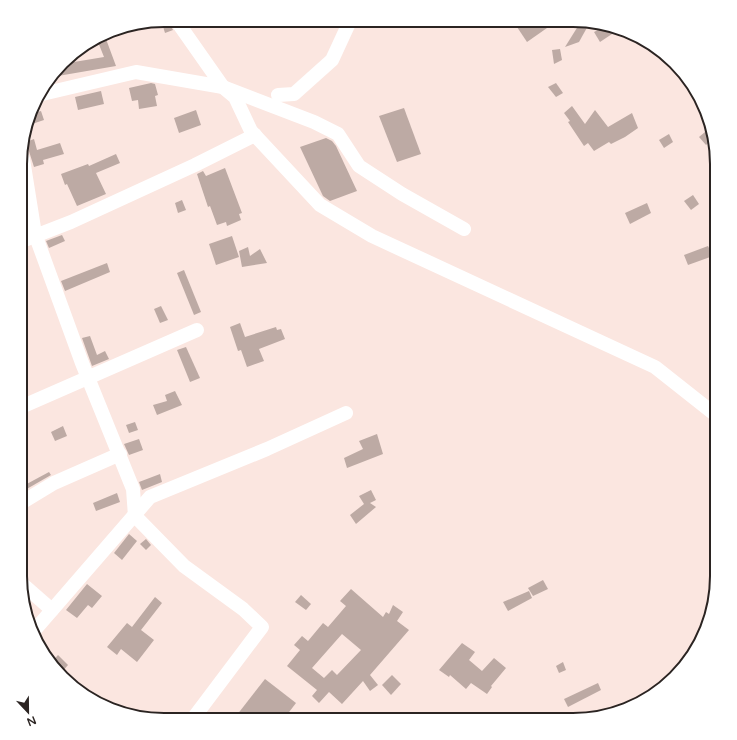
<svg xmlns="http://www.w3.org/2000/svg" width="737" height="740" font-family="'Varela Round',sans-serif">
  <style>
    .building { fill: #bdaaa4; fill-rule: evenodd }
    .lines { fill: none; stroke-linecap: round; stroke-linejoin: round }
    .minor { stroke: #fff; stroke-width: 14 }
    .rim { fill: none; stroke: #2b2422; stroke-width: 2 }
  </style>
  <rect width="100%" height="100%" fill="#fbe6e0"/>
  <!-- building -->
  <g class="building">
    <path d="M161,20H168L173,30L165,33Z"/>
    <path d="M513,21H557L527,42Z"/>
    <path d="M580,23L589,24L579,42L565,47Z"/>
    <path d="M606,26L618,30L600,42L594,32Z"/>
    <path d="M106,39L116,66L52,77L62,64L104,57L98,42Z"/>
    <path d="M560,49L562,60L554,64L552,50Z"/>
    <path d="M151,83L155,84L158,95L155,96L157,106L139,109L138,100L132,101L129,88Z"/>
    <path d="M556,83L563,93L556,97L548,87Z"/>
    <path d="M101,91L104,104L78,110L75,97Z"/>
    <path d="M572,106L585,124L595,110L608,127L632,113L638,128L625,137L611,144L609,142L594,151L588,143L584,146L568,122L570,121L564,113Z"/>
    <path d="M404,108L421,154L397,162L379,116Z"/>
    <path d="M196,110L201,125L179,133L174,118Z"/>
    <path d="M41,111L44,120L26,126L31,114Z"/>
    <path d="M705,132L712,140L706,145L699,137Z"/>
    <path d="M669,134L673,142L664,148L659,140Z"/>
    <path d="M326,138L332,141L336,146L357,191L330,201L323,196L300,147Z"/>
    <path d="M34,139L37,150L60,143L64,154L43,160L44,164L34,167L26,142Z"/>
    <path d="M116,154L120,163L96,173L106,194L77,206L67,184L65,185L61,174L88,164L89,166Z"/>
    <path d="M225,168L242,213L239,214L241,220L227,226L226,222L217,225L210,206L208,207L197,174L203,171L206,176Z"/>
    <path d="M693,195L699,204L691,210L684,201Z"/>
    <path d="M182,200L186,210L178,213L175,203Z"/>
    <path d="M647,203L651,213L630,224L625,213Z"/>
    <path d="M62,235L65,241L49,248L46,241Z"/>
    <path d="M232,236L239,257L216,265L209,244Z"/>
    <path d="M708,246L713,256L688,265L684,255Z"/>
    <path d="M248,247L250,256L260,249L267,263L242,267L239,251Z"/>
    <path d="M107,263L110,272L65,291L61,281Z"/>
    <path d="M184,270L201,312L194,315L177,273Z"/>
    <path d="M161,306L168,320L160,323L154,309Z"/>
    <path d="M240,323L245,337L276,327L277,330L281,329L285,339L259,349L264,361L247,367L241,350L238,351L230,327Z"/>
    <path d="M90,336L97,355L105,351L109,359L92,366L82,338Z"/>
    <path d="M186,347L200,378L190,382L177,350Z"/>
    <path d="M175,391L182,405L157,415L153,405L167,401L165,395Z"/>
    <path d="M135,422L138,430L129,433L126,425Z"/>
    <path d="M63,426L67,436L55,441L51,432Z"/>
    <path d="M377,434L383,454L347,468L344,458L363,449L359,441Z"/>
    <path d="M139,439L143,450L129,455L124,444Z"/>
    <path d="M49,472L51,475L25,490L23,486Z"/>
    <path d="M160,474L162,482L142,490L139,482Z"/>
    <path d="M371,490L376,500L370,503L376,507L356,524L350,515L364,504L359,496Z"/>
    <path d="M117,493L120,502L96,511L93,503Z"/>
    <path d="M129,534L137,541L122,560L114,553Z"/>
    <path d="M146,539L151,545L146,550L140,544Z"/>
    <path d="M543,580L548,589L533,596L528,588Z"/>
    <path d="M87,584L102,596L92,608L88,605L77,618L66,610Z"/>
    <path d="M351,589L383,617L386,612L389,614L393,605L403,612L397,621L409,630L370,675L378,685L370,691L363,681L342,704L329,692L319,703L312,696L317,690L287,666L300,650L294,645L302,636L308,641L323,623L328,627L346,606L340,601ZM342,634L361,650L337,675L332,670L324,678L312,668Z"/>
    <path d="M529,591L532,598L508,611L503,602Z"/>
    <path d="M301,595L311,604L306,610L295,602Z"/>
    <path d="M155,597L162,603L141,630L154,640L137,662L121,649L117,655L107,647L127,623L132,627Z"/>
    <path d="M462,643L475,652L469,660L482,671L494,658L506,668L491,686L492,687L487,694L471,683L466,689L450,675L449,677L439,670Z"/>
    <path d="M58,655L68,665L61,673L50,664Z"/>
    <path d="M563,662L566,670L559,673L556,666Z"/>
    <path d="M392,675L401,684L391,695L382,685Z"/>
    <path d="M265,679L296,703L283,720H233Z"/>
    <path d="M598,683L601,690L568,707L564,699Z"/>
  </g>
  <g class="lines">
    <!-- minor -->
    <g class="minor">
      <path d="M176,20L223,87L235,97L251,131L320,205L372,236L655,367L717,416"/>
      <path d="M38,95L136,72L223,87L314,122L338,134L359,166L402,194L464,229"/>
      <path d="M278,95L294,94L332,60L350,21"/>
      <path d="M23,159L35,234L82,363L133,489L135,516L184,566L243,609L262,627L192,720"/>
      <path d="M22,241L71,222L195,165L255,135"/>
      <path d="M21,407L197,330"/>
      <path d="M21,503L54,483L120,454"/>
      <path d="M20,582L52,610"/>
      <path d="M33,632L150,497L267,449L346,413"/>
    </g>
  </g>
  <!-- crop -->
  <path d="M0 0H737V740H0ZM164 27H573A137 137 0 0 1 710 164V576A137 137 0 0 1 573 713H164A137 137 0 0 1 27 576V164A137 137 0 0 1 164 27Z" fill="#fff" fill-rule="evenodd"/>
  <path class="rim" d="M164 27H573A137 137 0 0 1 710 164V576A137 137 0 0 1 573 713H164A137 137 0 0 1 27 576V164A137 137 0 0 1 164 27Z"/>
  <!-- north arrow -->
  <g transform="translate(28 712) rotate(158)" stroke="#ffffff" stroke-width="3" paint-order="stroke">
  <path d="M0-3L7 15L0 10L-7 15Z" fill="#2b2422"/>
  <text y="-6" font-size="11" font-weight="bold" text-anchor="middle" fill="#2b2422">N</text>
  </g>
</svg>
